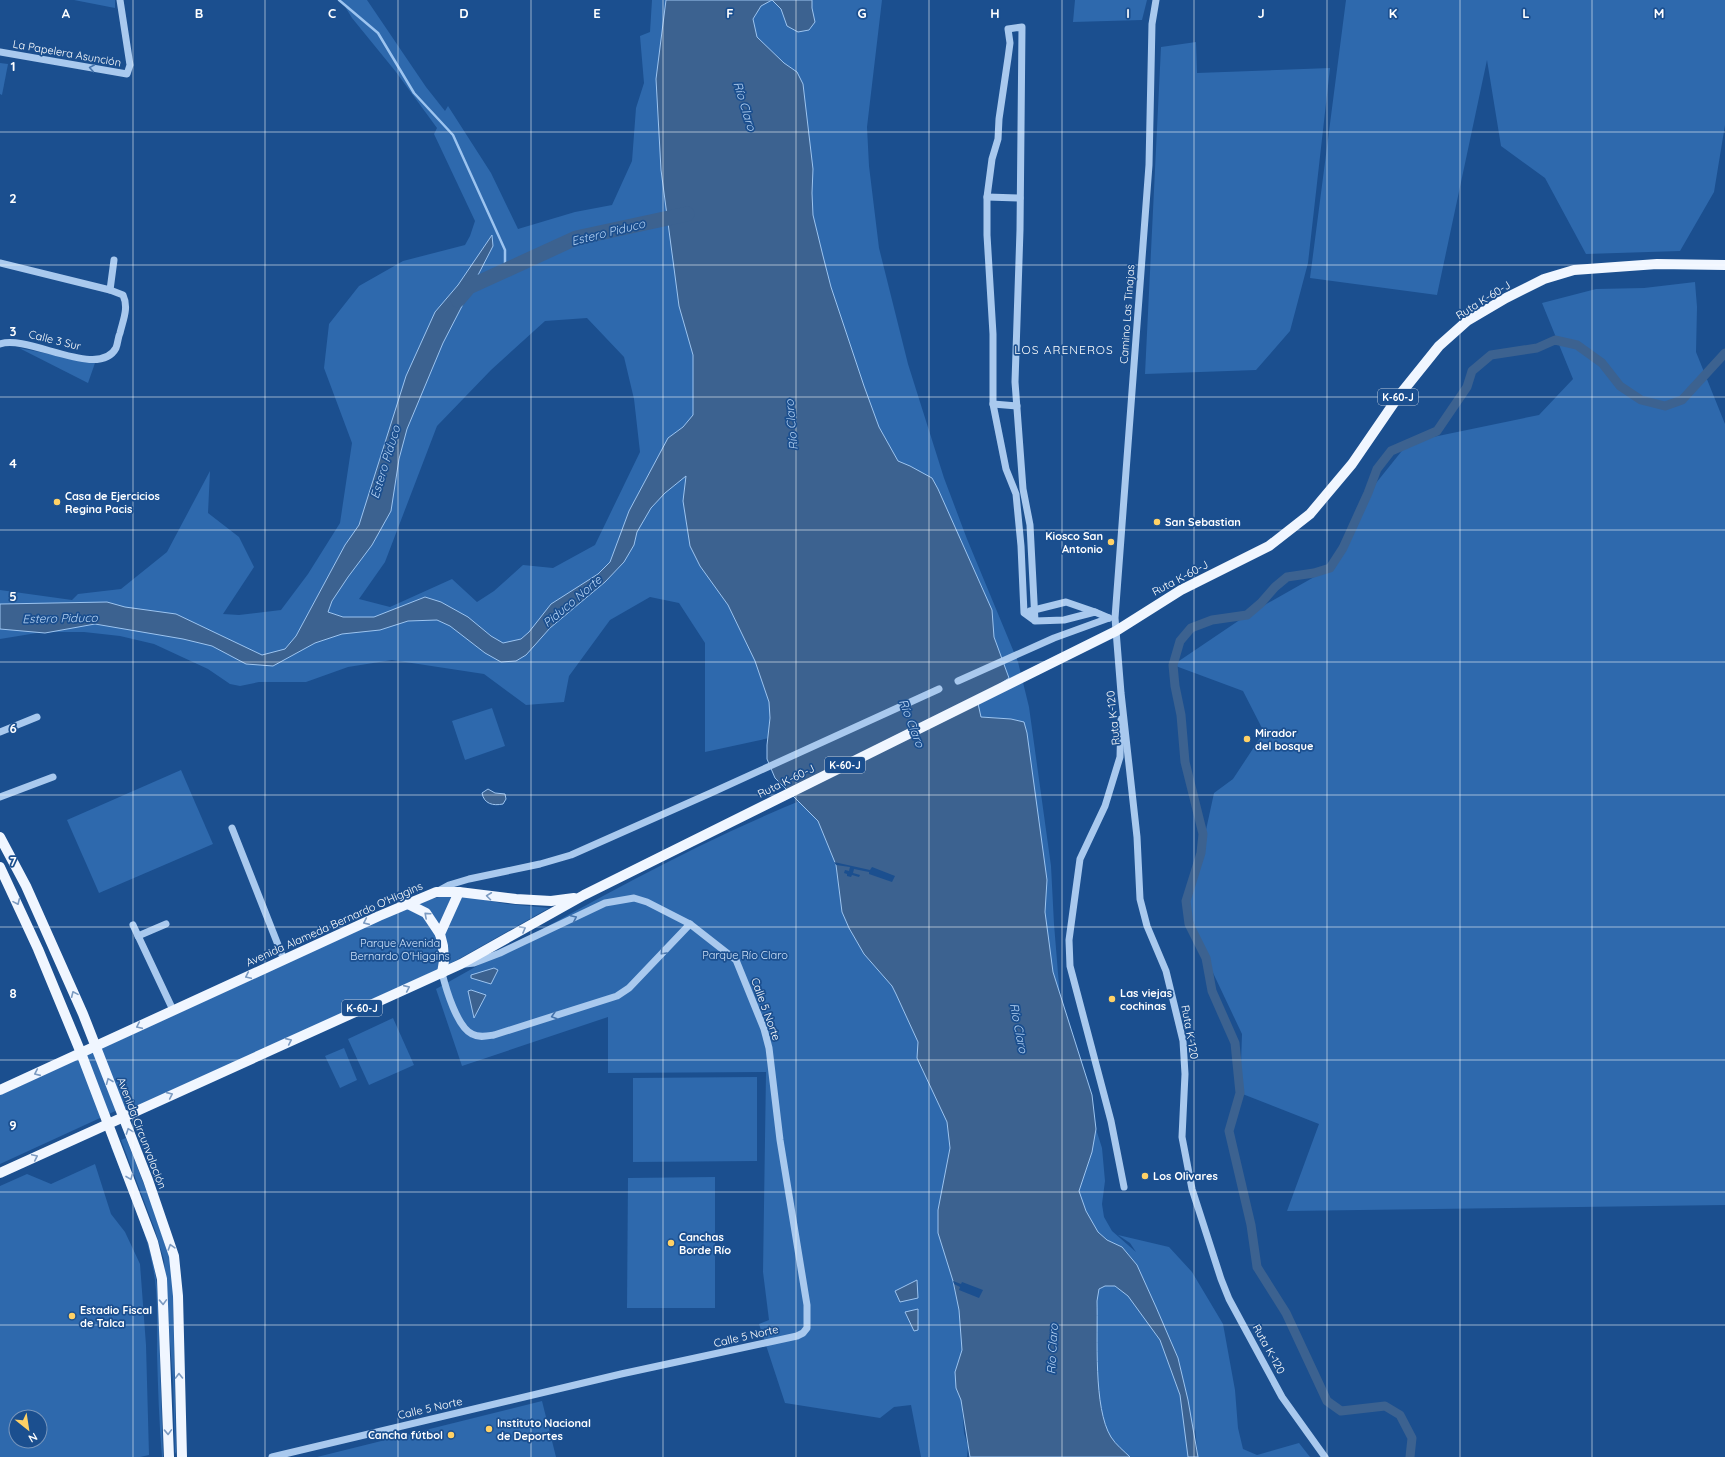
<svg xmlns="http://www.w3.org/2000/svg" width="1725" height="1457" font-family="Quicksand,sans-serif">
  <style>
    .green { fill: #2e69ad; fill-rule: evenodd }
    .water { fill: #3c6290; stroke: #9cc4f0 }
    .pier { fill: #1b4f8f }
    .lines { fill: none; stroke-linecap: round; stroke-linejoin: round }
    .stream { stroke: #9cc4f0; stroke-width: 2.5 }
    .canal { stroke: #3c6290; stroke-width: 9 }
    .river { stroke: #3c6290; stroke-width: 15 }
    .minor { stroke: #a9c9ee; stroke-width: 7 }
    .major { stroke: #f0f6ff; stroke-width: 10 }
    .oneway { stroke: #4674ac }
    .oneway2 { stroke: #7b9ac1 }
    .grid { fill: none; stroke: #fff; stroke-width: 1; stroke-opacity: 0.55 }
    .poi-dot { fill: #ffd166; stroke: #1b4f8f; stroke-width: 1.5 }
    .labels { text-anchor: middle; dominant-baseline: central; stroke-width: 3.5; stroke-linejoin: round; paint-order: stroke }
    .shield { fill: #1b4f8f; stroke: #bbcadd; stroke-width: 1 }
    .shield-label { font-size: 10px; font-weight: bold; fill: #fff }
    .street-label { font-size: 11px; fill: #fff; stroke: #1b4f8f }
    .poi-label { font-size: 11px; font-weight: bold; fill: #fff; stroke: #1b4f8f; text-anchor: start }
    .park-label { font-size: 11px; fill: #cfe3fa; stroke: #1b4f8f }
    .water-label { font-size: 12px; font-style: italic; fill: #b5d3f5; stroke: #1b4f8f }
    .neighbourhood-label { font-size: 12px; letter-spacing: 1px; fill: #fff; stroke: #1b4f8f }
    .grid-label { font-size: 13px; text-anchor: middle; font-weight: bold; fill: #fff; stroke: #1b4f8f; stroke-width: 3.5; stroke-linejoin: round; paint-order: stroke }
  </style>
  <rect width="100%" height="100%" fill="#1b4f8f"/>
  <!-- green -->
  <g class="green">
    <path d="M74,0H115V8Z"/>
    <path d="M341,0H367L426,87L445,111L448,106L491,173L518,229L575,212L612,205L632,161L636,108L644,83L640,36L650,32L652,0H882L867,127L869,166L879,248L908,364L944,478L967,539L1018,662L1029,707L1051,866L1054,924L1062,1022L1102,1148L1105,1181L1102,1204L1104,1217L1112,1231L1136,1252L1130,1243L1118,1235L1169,1247L1192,1272L1223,1324L1235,1390L1238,1428L1243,1449L1257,1455L1299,1443L1310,1457H1198L1195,1428L1188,1457H970L961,1394L964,1433L968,1446L967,1457H921L911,1405L894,1407L880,1418L785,1403L759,1324L769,1320L763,1272L766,1072L608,1073V1017L462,1066L436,989C557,921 678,850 807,798L774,737L705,752V643L679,603L650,597L610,620L569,676L564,702L526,705L484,674L392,660L348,667L306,682H259L240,686L230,684L208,669L154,644L120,636L84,632H43L0,639V590L72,600L78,594L121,589L167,552L210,471L208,513L239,537L254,567L223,614L239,615L281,610L308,574L340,523L352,443L324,368L329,324L359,286L403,261L465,245L470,236L475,221L434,134L437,128L396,72L352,18ZM587,318L624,357L634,399L640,452L595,545L553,568L523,565L494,591L477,602L452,579L390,607L359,599L385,562L437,426L491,370L545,321ZM948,1174L954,1284L945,1253Z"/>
    <path d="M1075,0H1147L1142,20L1073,22Z"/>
    <path d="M1346,0H1725V125L1714,192L1680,251L1586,254L1545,178L1501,146L1487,60L1437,295L1310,278Z"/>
    <path d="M1196,42L1197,73L1330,68L1308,263L1290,331L1256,370L1145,374L1161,47Z"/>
    <path d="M0,63L8,64L2,95L0,94Z"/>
    <path d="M1695,282L1697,307L1696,352L1725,424V1205L1287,1211L1319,1124L1240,1093L1242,1034L1206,958L1186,901L1201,853L1214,793L1233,779L1264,732L1243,691L1173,665L1247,615L1330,568L1368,493L1409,442L1539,415L1573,379L1542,303L1596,289L1644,288Z"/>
    <path d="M19,348L95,363L88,383Z"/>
    <path d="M492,708L505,746L465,760L452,721Z"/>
    <path d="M181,770L213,844L99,893L67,820Z"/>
    <path d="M463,896L507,904L549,908L457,960L428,974L128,1110L124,1107L0,1164V1095L418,903L439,897Z"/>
    <path d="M393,1018L414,1065L369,1085L348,1039Z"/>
    <path d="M344,1048L357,1080L340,1088L325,1056Z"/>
    <path d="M757,1077V1161L633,1162V1078Z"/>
    <path d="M126,1138L150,1200L170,1259L173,1287L176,1454L175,1452L173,1382L164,1260L155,1230L121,1140Z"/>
    <path d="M113,1146C131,1195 154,1244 158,1296L163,1457H162C159,1422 158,1388 157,1353C157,1329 158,1304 155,1280C149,1234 128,1189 111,1147Z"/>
    <path d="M95,1164L111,1214L125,1232L140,1264L146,1345L149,1455L140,1457H0V1186L27,1174L51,1184ZM16,1417H40V1441H16Z"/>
    <path d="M715,1177V1308H627L628,1178Z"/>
    <path d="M542,1401L556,1457H317Z"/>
  </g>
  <!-- water -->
  <g class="water">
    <path d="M666,0H812V8L815,22L809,30L798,32L787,26L781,9L772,0L761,6L753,19L757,37L784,63L797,72L803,84L813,169L812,193L813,215L823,256L831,287L864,386L879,427L898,461L910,466L932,478L938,489L992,610L994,637L1009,678L977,699L981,717L1011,719L1024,722L1027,733L1047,880L1045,912L1053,972L1092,1095L1096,1129L1092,1152L1079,1191L1086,1211L1098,1232L1107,1240L1122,1247L1137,1265L1156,1307L1178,1358L1188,1400L1198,1457H1188L1180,1395L1160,1340L1128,1296L1115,1286H1105L1099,1289L1097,1301C1098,1336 1093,1408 1111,1437C1116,1445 1124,1451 1130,1457H970L961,1400L956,1388L955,1372L962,1350L959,1310L953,1281L938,1233V1210L950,1148L947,1122L917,1058L918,1042L896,994L892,986L864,954L849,928L842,912L836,865L818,821L775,778L767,759V745L770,718L769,702L755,661L728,605L700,566L690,546L683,501L686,476L665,493L651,508L637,532L634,545L624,562L605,582L550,628L526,655L516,661L501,662L485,653L450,626L437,620L408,621L380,630L342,634L315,643L273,666L246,664L212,646L183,639L95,624L45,633L0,629V604L107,602L125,607L176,614L262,655L285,649L296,636L345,545L359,525L406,376L435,312L458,285L492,235L493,246L443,343L407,429L399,459L391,511L372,545L348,577L332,601L328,612L343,617H374L425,597L441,602L468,617L491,636L503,643L521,639L529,632L551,604L598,574L610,562L629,511L668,438L683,427L693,415V355L679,306L661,170L656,79Z"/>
    <path d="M488,789L495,793L505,794L506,799L503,804C493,806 484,804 482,793Z"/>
    <path d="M494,968L498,970L491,984L471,978V975Z"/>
    <path d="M471,990L486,995L474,1018L468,991Z"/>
    <path d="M917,1280L918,1298L900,1302L895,1291Z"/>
    <path d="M918,1309V1330L914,1331L905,1312Z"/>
  </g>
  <!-- pier -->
  <g class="pier">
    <path d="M834,862L870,870L872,867L895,876L892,882L869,874V872L854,869L853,873L860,875L859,877L852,875L851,877L847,876V874L844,873L845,870L849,871L850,867L836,865Z"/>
    <path d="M953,1281L961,1284L962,1282L983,1290L979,1298L959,1290L960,1287L954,1284Z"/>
  </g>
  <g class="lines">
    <!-- stream -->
    <path class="stream" d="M339,0L378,33L414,93L453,135L505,250V270"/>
    <!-- canal -->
    <path class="canal" d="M1410,1457L1412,1438L1400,1415L1385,1406L1341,1411L1327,1401L1286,1313L1257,1267L1251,1225L1229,1131L1240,1093L1235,1043L1212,991L1206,958L1189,924L1186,901L1201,853L1203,834L1185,762L1181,715L1175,686L1173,665L1180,641L1191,628L1212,620L1247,615L1261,603L1275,587L1287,577L1314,573L1330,568L1343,548L1368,493L1377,469L1391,451L1437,431L1467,387L1472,371L1491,355L1537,348L1555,340L1577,345L1602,363L1620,386L1641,400L1665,406L1682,400L1725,353"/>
    <!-- river -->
    <path class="river" d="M458,300L469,287L576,238L687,214"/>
    <!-- minor -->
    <g class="minor">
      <path d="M1156,0L1152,24L1149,165L1115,618L1121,693L1137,837L1140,899L1147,926L1166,971L1183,1041L1185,1074L1182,1137L1192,1189L1221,1279L1229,1299L1282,1397L1325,1457"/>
      <path d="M0,52L127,74L130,65L120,0"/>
      <path d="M987,197L1020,198"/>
      <path d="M0,263L110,290L123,295C129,308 123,320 120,333C118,337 118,343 116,348C99,380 28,334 0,344"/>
      <path d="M110,290L114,260"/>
      <path d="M993,404L1017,406"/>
      <path d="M1030,611L1066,602L1095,612"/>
      <path d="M1035,621L1030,525L1023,489L1015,382L1020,230L1022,27L1008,29L1010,43L1008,58L999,119L998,139L992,159L987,197V235L993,334V404L1006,469L1016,494L1021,546L1024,613L1035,621L1064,620L1095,612L1109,618"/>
      <path d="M958,681L1054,638L1109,618"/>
      <path d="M1121,719L1120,757L1105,806L1080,859L1069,940L1070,966L1111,1121L1124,1187"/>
      <path d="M0,732L37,717"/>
      <path d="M0,797L53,777"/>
      <path d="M232,828L284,960"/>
      <path d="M438,891L449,885L469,879L540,864L571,855L713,792L939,689"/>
      <path d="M133,925L173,1010"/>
      <path d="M138,936L166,924"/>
      <path d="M442,973C446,989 457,1027 472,1034C479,1038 487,1036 494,1035L617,996L629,988L690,924"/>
      <path d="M272,1457L621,1374L797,1336L803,1333L807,1328V1305L780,1140L769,1048L764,1029L736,960L690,924L647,902L634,898L605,903L500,953L474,963L465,964"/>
    </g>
    <!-- major -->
    <g class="major">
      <path d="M0,837L26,886L83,1014L148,1180L174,1256L178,1296L182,1457"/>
      <path d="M0,867L38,949L81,1053L153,1242L162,1279L169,1457"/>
      <path d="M408,904L426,913L440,934"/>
      <path d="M442,973L444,961L443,946L440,934L459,892"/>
      <path d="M0,1090L379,916L436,892H459L516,899L551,901L574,898"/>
      <path d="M0,1173L461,964L584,895L1116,631L1181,590L1269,546L1310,514L1352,464L1398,397L1439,346L1467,321L1506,298L1544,279L1574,270L1657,264L1725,265"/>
    </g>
  </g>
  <!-- one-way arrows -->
  <defs><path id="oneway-chevron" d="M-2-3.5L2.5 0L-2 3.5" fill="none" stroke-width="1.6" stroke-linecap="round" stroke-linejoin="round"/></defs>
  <g class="oneway">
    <use href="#oneway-chevron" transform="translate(92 68) rotate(-170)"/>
    <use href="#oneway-chevron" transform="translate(574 918) rotate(-25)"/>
    <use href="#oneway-chevron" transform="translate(663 952) rotate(133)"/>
    <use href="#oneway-chevron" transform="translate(554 1016) rotate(163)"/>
  </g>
  <g class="oneway2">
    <use href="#oneway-chevron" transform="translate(489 896) rotate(-173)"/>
    <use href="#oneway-chevron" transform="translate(17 902) rotate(66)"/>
    <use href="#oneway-chevron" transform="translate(427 915) rotate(-138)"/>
    <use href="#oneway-chevron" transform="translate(366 922) rotate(156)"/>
    <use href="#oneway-chevron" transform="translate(523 929) rotate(-29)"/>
    <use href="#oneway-chevron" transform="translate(248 976) rotate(155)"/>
    <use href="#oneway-chevron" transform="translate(407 988) rotate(-24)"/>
    <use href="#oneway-chevron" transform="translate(74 994) rotate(-114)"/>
    <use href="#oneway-chevron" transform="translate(139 1026) rotate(155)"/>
    <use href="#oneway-chevron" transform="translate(289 1041) rotate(-24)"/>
    <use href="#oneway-chevron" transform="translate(37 1073) rotate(156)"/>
    <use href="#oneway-chevron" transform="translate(109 1081) rotate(-112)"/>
    <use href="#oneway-chevron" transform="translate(170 1095) rotate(-24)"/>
    <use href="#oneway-chevron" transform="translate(129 1131) rotate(-110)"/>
    <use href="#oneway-chevron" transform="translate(35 1157) rotate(-25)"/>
    <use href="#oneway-chevron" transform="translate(130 1177) rotate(68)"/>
    <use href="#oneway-chevron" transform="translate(171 1247) rotate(-107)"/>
    <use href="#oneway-chevron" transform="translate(163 1302) rotate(88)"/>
    <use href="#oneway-chevron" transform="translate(179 1376) rotate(-91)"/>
    <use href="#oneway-chevron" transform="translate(168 1432) rotate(88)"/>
  </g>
  <!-- grid -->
  <path class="grid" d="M133,0V1457M265,0V1457M398,0V1457M531,0V1457M663,0V1457M796,0V1457M929,0V1457M1062,0V1457M1194,0V1457M1327,0V1457M1460,0V1457M1592,0V1457M0,132H1725M0,265H1725M0,397H1725M0,530H1725M0,662H1725M0,795H1725M0,927H1725M0,1060H1725M0,1192H1725M0,1325H1725"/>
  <!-- markers -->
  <g class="poi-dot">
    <circle cx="57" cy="502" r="4"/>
    <circle cx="1157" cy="522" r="4"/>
    <circle cx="1111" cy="542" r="4"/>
    <circle cx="1247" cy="739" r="4"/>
    <circle cx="1112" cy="999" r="4"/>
    <circle cx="1145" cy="1176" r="4"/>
    <circle cx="671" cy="1243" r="4"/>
    <circle cx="72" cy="1316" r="4"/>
    <circle cx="489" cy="1429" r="4"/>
    <circle cx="451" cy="1435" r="4"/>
  </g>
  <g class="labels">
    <!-- shield labels -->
    <g class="shield">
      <rect x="1378" y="389" width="40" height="16" rx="3"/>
      <rect x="825" y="757" width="40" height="16" rx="3"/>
      <rect x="342" y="1000" width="40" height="16" rx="3"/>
    </g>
    <g class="shield-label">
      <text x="1398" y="397">K-60-J</text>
      <text x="845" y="765">K-60-J</text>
      <text x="362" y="1008">K-60-J</text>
    </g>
    <!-- street labels -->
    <g class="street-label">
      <text transform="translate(67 53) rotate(10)">La Papelera Asunción</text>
      <text transform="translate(1483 300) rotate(-32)">Ruta K-60-J</text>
      <text transform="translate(1127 314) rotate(-86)">Camino Las Tinajas</text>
      <text transform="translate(55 340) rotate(14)">Calle 3 Sur</text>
      <text transform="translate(1180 578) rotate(-28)">Ruta K-60-J</text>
      <text transform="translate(1113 718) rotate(-96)">Ruta K-120</text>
      <text transform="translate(786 781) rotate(-26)">Ruta K-60-J</text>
      <text transform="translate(334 924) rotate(-24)">Avenida Alameda Bernardo O'Higgins</text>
      <text transform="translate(766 1009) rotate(70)">Calle 5 Norte</text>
      <text transform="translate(1190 1032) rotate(80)">Ruta K-120</text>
      <text transform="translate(142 1133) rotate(69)">Avenida Circunvalación</text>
      <text transform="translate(746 1336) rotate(-13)">Calle 5 Norte</text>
      <text transform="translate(1269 1349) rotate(61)">Ruta K-120</text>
      <text transform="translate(430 1408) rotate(-13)">Calle 5 Norte</text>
    </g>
    <!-- poi labels -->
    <g class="poi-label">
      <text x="65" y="496">Casa de Ejercicios<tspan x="65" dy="13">Regina Pacis</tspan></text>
      <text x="1165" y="522">San Sebastian</text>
      <text x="1103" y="536" text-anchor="end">Kiosco San<tspan x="1103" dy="13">Antonio</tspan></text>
      <text x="1255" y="733">Mirador<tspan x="1255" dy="13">del bosque</tspan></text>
      <text x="1120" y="993">Las viejas<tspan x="1120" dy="13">cochinas</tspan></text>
      <text x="1153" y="1176">Los Olivares</text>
      <text x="679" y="1237">Canchas<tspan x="679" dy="13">Borde Río</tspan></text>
      <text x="80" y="1310">Estadio Fiscal<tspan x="80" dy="13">de Talca</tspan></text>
      <text x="497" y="1423">Instituto Nacional<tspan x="497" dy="13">de Deportes</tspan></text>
      <text x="443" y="1435" text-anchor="end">Cancha fútbol</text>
    </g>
    <!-- park labels -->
    <g class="park-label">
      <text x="400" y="943">Parque Avenida<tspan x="400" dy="13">Bernardo O'Higgins</tspan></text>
      <text x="745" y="955">Parque Río Claro</text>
    </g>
    <!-- water labels -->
    <g class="water-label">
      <text transform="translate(745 106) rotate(73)">Río Claro</text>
      <text transform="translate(608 232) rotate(-14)">Estero Piduco</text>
      <text transform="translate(791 425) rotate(-95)">Río Claro</text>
      <text transform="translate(385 462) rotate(-73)">Estero Piduco</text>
      <text transform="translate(572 601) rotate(-40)">Piduco Norte</text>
      <text transform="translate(60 618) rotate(-1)">Estero Piduco</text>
      <text transform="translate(912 723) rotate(69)">Río Claro</text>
      <text transform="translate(1019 1028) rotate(79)">Río Claro</text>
      <text transform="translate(1052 1349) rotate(-87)">Río Claro</text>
    </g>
    <!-- neighbourhood labels -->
    <g class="neighbourhood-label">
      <text x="1064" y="349">LOS ARENEROS</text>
    </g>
  </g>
  <g class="grid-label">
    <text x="66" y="18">A</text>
    <text x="199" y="18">B</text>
    <text x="332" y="18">C</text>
    <text x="464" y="18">D</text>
    <text x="597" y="18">E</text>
    <text x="730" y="18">F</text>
    <text x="862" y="18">G</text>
    <text x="995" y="18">H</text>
    <text x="1128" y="18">I</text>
    <text x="1261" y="18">J</text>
    <text x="1393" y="18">K</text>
    <text x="1526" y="18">L</text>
    <text x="1659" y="18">M</text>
    <text x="13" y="71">1</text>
    <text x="13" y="203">2</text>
    <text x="13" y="336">3</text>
    <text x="13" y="468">4</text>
    <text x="13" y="601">5</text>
    <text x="13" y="733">6</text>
    <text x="13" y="866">7</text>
    <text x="13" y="998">8</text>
    <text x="13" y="1130">9</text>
  </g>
  <!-- north arrow -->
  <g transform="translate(28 1429) rotate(150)"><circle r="19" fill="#1b4f8f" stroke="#7695bc"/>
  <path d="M0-3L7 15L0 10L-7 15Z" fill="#ffd166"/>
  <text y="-6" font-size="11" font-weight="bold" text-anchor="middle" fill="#ffffff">N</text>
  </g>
</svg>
